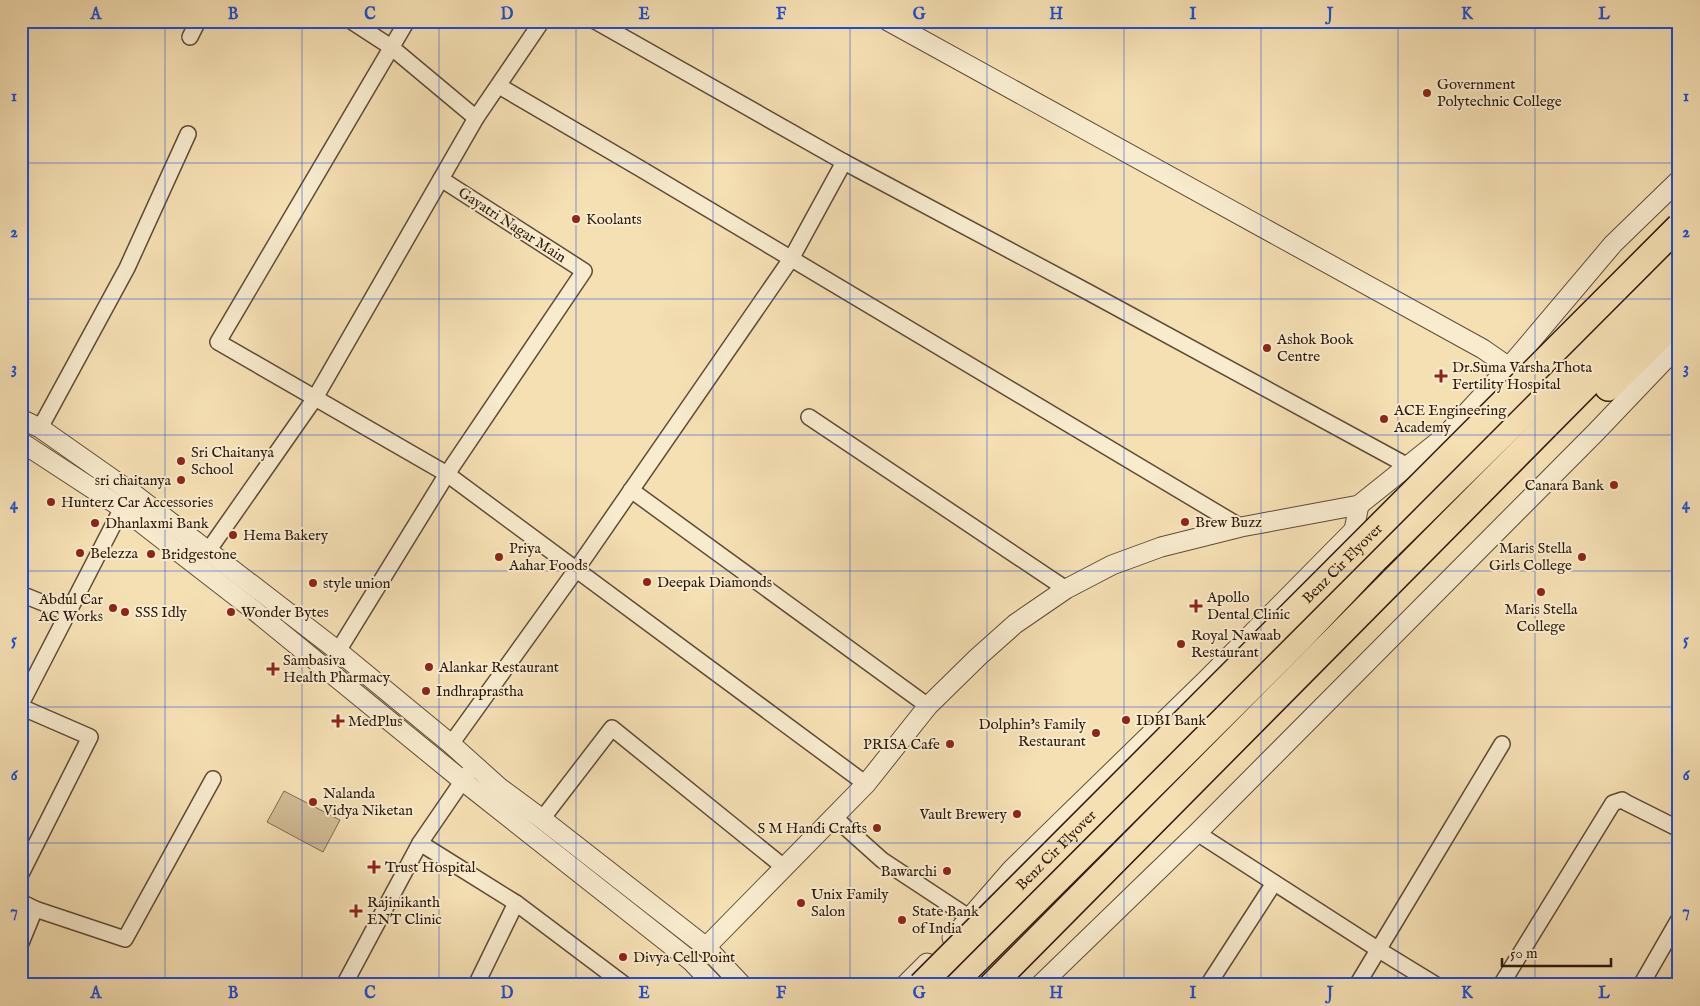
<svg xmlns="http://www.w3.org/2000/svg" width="1700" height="1006" font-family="'IM FELL English',serif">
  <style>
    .green { fill: #d3be98; stroke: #806c52 }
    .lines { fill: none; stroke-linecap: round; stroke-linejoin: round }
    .minor-casing { stroke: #604b37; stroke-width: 18 }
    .tertiary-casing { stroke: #604b37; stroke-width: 21 }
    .primary-casing { stroke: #2e190d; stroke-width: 28 }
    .minor { stroke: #f8ebce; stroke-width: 15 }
    .tertiary { stroke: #f8ebce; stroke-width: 19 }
    .primary { stroke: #f5e0b4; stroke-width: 25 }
    .primary-bridge-casing { stroke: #2e190d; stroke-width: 28; stroke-linecap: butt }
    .primary-bridge { stroke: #f5e0b4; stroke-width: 25 }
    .grid { fill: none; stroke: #1d4ed8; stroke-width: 1; stroke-opacity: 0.55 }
    .poi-dot { fill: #8f2418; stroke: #f8ebce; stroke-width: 2 }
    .labels { text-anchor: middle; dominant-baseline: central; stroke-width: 4; stroke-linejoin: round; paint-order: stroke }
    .poi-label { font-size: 15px; fill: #2e190d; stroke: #f8ebce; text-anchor: start }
    .street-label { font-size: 15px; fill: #2e190d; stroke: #f8ebce }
    .neatline { fill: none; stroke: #1d4ed8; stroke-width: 2 }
    .grid-label { font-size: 16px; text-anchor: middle; font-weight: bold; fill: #1d4ed8 }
  </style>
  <rect width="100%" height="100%" fill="#f5e0b4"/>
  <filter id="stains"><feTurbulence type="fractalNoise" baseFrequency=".004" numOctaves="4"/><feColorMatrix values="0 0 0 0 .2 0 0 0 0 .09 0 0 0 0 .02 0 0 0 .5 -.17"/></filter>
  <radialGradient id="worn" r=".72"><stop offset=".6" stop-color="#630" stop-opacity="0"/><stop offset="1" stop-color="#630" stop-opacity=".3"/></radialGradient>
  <!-- green -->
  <path class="green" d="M284,791L340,820L323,852L267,822Z"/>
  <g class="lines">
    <defs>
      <g id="minor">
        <path d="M351,21L391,47L476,118"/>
        <path d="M407,21L218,342L447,474L866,784"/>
        <path d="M595,21L844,162L1088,292L1408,466"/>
        <path d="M190,37L198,21"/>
        <path d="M499,86L641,169L1241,527"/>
        <path d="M809,417L1066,589"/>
        <path d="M40,428L127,268L188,134"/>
        <path d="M631,490L928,706"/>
        <path d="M208,551L315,398L476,118L542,21"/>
        <path d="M21,594L68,613"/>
        <path d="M338,651L447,474L584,271L441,179"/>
        <path d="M21,704L122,508L129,500"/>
        <path d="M21,707L90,737L21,874"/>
        <path d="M451,744L576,570L791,259L844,162"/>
        <path d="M834,817L882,860L970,918"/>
        <path d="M542,819L612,728L785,868"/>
        <path d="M1197,833L1379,950L1436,985"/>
        <path d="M420,843L516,903L625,985"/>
        <path d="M21,902L35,909L125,939L213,779"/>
        <path d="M21,943L35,909"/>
        <path d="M344,985L420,843L468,773"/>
        <path d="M476,985L516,903"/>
        <path d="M1208,985L1274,883"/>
        <path d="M1357,985L1502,744"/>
        <path d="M1501,985L1613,803L1622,800L1627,803L1679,829"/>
        <path d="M1641,985L1679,919"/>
      </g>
      <g id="tertiary">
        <path d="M888,21L1483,349L1519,374"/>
        <path d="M21,419L40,428L134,494L338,651L451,744L500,788L542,819L706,947L742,985"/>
        <path d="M21,442L122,508L255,611L463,781L691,961L714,985"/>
        <path d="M952,938L1012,869L1207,679L1354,530L1359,505"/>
        <path d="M706,947L866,784L928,706L978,657L1015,624L1066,589L1112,565L1161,547L1241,527L1359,505L1444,437L1509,367L1613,244L1679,180"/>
        <path d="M905,985L927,963"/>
        <path d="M1040,985L1197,833L1596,432L1679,345"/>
      </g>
      <g id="primary">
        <path d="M1608,388L1679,318"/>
        <path d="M952,985L1298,641L1377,558L1679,261"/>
        <path d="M992,985L1679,292"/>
      </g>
    </defs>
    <!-- minor casing -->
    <use href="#minor" class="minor-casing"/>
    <!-- tertiary casing -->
    <use href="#tertiary" class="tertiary-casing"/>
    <!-- primary casing -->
    <use href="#primary" class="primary-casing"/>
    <!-- minor -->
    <use href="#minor" class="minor"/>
    <!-- tertiary -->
    <use href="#tertiary" class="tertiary"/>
    <!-- primary -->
    <use href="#primary" class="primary"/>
    <defs>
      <g id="primary-bridge">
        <path id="s1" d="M921,985L1679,226"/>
      </g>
    </defs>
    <!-- primary-bridge casing -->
    <use href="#primary-bridge" class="primary-bridge-casing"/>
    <!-- primary-bridge -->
    <use href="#primary-bridge" class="primary-bridge"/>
  </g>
  <!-- grid -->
  <path class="grid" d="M165,21V985M302,21V985M439,21V985M576,21V985M713,21V985M850,21V985M987,21V985M1124,21V985M1261,21V985M1398,21V985M1535,21V985M21,163H1679M21,299H1679M21,435H1679M21,571H1679M21,707H1679M21,843H1679"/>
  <!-- markers -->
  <g class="poi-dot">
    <circle cx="1427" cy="93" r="5"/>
    <circle cx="576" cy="219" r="5"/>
    <circle cx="1267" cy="348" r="5"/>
    <path d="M1438.5 368.5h5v5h5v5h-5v5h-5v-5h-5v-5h5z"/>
    <circle cx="1384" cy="419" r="5"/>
    <circle cx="181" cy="461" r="5"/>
    <circle cx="181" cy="480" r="5"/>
    <circle cx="1614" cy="485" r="5"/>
    <circle cx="51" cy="502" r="5"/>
    <circle cx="1185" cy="522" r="5"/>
    <circle cx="95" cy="523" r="5"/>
    <circle cx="233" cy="535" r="5"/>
    <circle cx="80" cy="553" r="5"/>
    <circle cx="151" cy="554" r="5"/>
    <circle cx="499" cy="557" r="5"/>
    <circle cx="1582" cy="557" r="5"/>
    <circle cx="647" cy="582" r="5"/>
    <circle cx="313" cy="583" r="5"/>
    <circle cx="1541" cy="592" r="5"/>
    <path d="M1193.5 598.5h5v5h5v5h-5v5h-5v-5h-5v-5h5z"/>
    <circle cx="113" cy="608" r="5"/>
    <circle cx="125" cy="612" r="5"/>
    <circle cx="231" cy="612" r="5"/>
    <circle cx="1181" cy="644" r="5"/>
    <circle cx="429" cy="667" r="5"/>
    <path d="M270.5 661.5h5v5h5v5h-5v5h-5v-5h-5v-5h5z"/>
    <circle cx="426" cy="691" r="5"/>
    <circle cx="1126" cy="720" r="5"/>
    <path d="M335.5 713.5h5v5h5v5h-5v5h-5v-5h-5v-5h5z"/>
    <circle cx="1096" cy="733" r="5"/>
    <circle cx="950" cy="744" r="5"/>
    <circle cx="313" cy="802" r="5"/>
    <circle cx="1017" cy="814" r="5"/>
    <circle cx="877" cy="828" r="5"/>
    <path d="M371.5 859.5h5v5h5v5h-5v5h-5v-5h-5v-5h5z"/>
    <circle cx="947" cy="871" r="5"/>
    <circle cx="801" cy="903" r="5"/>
    <path d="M353.5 903.5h5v5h5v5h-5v5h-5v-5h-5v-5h5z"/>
    <circle cx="902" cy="920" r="5"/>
    <circle cx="623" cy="957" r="5"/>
  </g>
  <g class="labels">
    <!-- poi labels -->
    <g class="poi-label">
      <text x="1437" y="84">Government<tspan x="1437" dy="17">Polytechnic College</tspan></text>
      <text x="586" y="219">Koolants</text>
      <text x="1277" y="339">Ashok Book<tspan x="1277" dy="17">Centre</tspan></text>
      <text x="1452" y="367">Dr.Suma Varsha Thota<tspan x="1452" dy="17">Fertility Hospital</tspan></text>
      <text x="1394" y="410">ACE Engineering<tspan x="1394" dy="17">Academy</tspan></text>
      <text x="191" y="452">Sri Chaitanya<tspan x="191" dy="17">School</tspan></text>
      <text x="171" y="480" text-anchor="end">sri chaitanya</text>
      <text x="1604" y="485" text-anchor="end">Canara Bank</text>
      <text x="61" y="502">Hunterz Car Accessories</text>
      <text x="1195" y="522">Brew Buzz</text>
      <text x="105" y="523">Dhanlaxmi Bank</text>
      <text x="243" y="535">Hema Bakery</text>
      <text x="509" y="548">Priya<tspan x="509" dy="17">Aahar Foods</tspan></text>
      <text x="1572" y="548" text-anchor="end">Maris Stella<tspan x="1572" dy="17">Girls College</tspan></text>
      <text x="90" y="553">Belezza</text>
      <text x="161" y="554">Bridgestone</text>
      <text x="657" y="582">Deepak Diamonds</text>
      <text x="323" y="583">style union</text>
      <text x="1207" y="597">Apollo<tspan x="1207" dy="17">Dental Clinic</tspan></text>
      <text x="103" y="599" text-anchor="end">Abdul Car<tspan x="103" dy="17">AC Works</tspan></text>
      <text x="1541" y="609" text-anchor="middle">Maris Stella<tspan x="1541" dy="17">College</tspan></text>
      <text x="135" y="612">SSS Idly</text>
      <text x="241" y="612">Wonder Bytes</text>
      <text x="1191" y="635">Royal Nawaab<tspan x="1191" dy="17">Restaurant</tspan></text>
      <text x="283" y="660">Sambasiva<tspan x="283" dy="17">Health Pharmacy</tspan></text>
      <text x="439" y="667">Alankar Restaurant</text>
      <text x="436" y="691">Indhraprastha</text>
      <text x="1136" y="720">IDBI Bank</text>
      <text x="348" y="721">MedPlus</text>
      <text x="1086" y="724" text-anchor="end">Dolphin's Family<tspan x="1086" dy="17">Restaurant</tspan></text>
      <text x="940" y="744" text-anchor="end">PRISA Cafe</text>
      <text x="323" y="793">Nalanda<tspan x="323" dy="17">Vidya Niketan</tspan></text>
      <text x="1007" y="814" text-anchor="end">Vault Brewery</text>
      <text x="867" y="828" text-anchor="end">S M Handi Crafts</text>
      <text x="385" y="867">Trust Hospital</text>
      <text x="937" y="871" text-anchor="end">Bawarchi</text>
      <text x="811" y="894">Unix Family<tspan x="811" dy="17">Salon</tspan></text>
      <text x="367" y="902">Rajinikanth<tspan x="367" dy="17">ENT Clinic</tspan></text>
      <text x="912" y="911">State Bank<tspan x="912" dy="17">of India</tspan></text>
      <text x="633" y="957">Divya Cell Point</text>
    </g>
    <!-- street labels -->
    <g class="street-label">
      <text transform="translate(512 225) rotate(33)">Gayatri Nagar Main</text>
      <text stroke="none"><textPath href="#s1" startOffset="596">Benz Cir Flyover</textPath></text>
      <text stroke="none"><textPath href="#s1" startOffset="191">Benz Cir Flyover</textPath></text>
    </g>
  </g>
  <!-- margin -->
  <rect width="1700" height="1006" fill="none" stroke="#f5e0b4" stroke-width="55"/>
  <!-- scale -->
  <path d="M1502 958v8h109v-8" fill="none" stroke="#2e190d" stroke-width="2.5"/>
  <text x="1510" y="958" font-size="15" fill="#2e190d" stroke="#f8ebce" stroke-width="4" paint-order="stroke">50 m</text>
  <rect x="28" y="28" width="1644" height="950" class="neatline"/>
  <g class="grid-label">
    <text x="96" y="19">A</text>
    <text x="233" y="19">B</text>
    <text x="370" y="19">C</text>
    <text x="507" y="19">D</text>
    <text x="644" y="19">E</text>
    <text x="781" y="19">F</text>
    <text x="919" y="19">G</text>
    <text x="1056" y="19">H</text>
    <text x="1193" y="19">I</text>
    <text x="1330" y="19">J</text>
    <text x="1467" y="19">K</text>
    <text x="1604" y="19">L</text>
    <text x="14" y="101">1</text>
    <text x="1686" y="101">1</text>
    <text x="14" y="237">2</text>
    <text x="1686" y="237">2</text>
    <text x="14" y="373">3</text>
    <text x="1686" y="373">3</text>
    <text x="14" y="509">4</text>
    <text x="1686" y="509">4</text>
    <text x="14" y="645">5</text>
    <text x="1686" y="645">5</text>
    <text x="14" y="780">6</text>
    <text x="1686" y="780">6</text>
    <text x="14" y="916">7</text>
    <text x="1686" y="916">7</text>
    <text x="96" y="998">A</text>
    <text x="233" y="998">B</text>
    <text x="370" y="998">C</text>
    <text x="507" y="998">D</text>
    <text x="644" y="998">E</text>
    <text x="781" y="998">F</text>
    <text x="919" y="998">G</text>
    <text x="1056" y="998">H</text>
    <text x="1193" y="998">I</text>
    <text x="1330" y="998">J</text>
    <text x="1467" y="998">K</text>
    <text x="1604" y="998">L</text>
  </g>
  <rect width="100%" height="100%" filter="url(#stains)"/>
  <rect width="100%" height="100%" fill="url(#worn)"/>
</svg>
